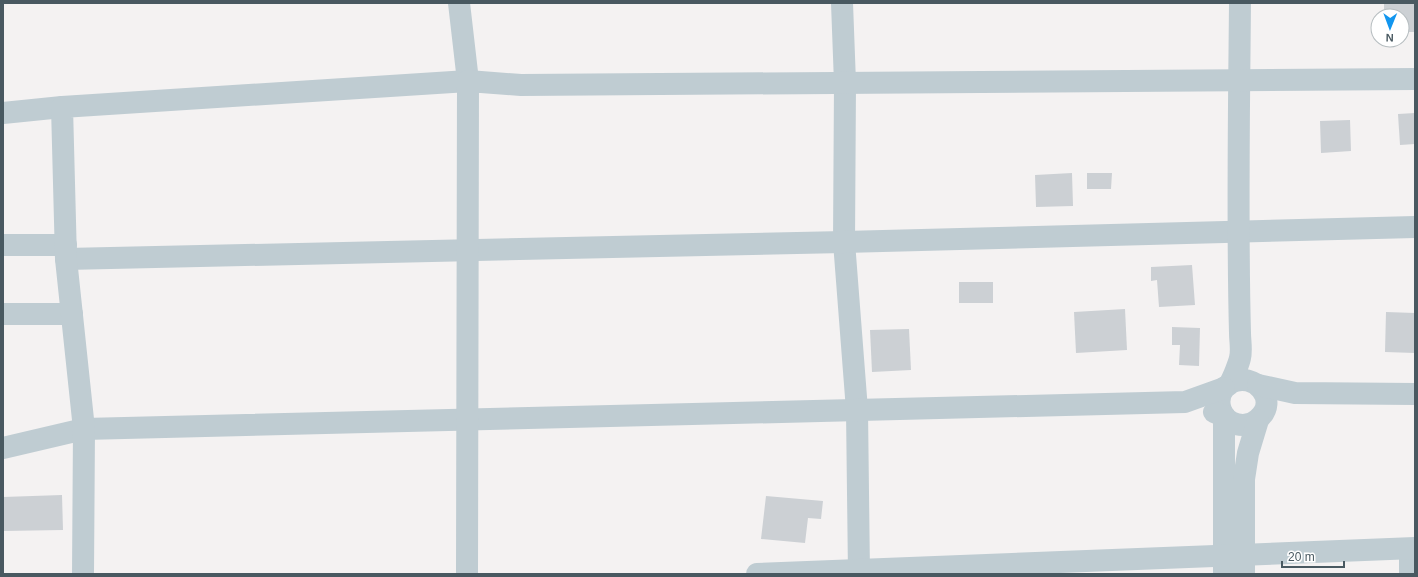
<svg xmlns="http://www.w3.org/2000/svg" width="1418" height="577" font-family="Arial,sans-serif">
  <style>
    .building { fill: #ccd0d4 }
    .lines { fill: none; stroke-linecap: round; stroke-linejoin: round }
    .minor { stroke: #bfccd2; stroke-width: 22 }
  </style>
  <rect width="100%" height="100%" fill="#f4f2f2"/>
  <!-- building -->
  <g class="building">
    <path d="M1384,3H1415V32H1402V16H1384Z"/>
    <path d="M1415,113V144L1400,145L1398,114Z"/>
    <path d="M1350,120L1351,151L1321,153L1320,121Z"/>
    <path d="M1072,173L1073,206L1036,207L1035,175Z"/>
    <path d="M1087,173H1112L1111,189H1087Z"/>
    <path d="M1192,265L1195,305L1159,307L1157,280L1151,281V267Z"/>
    <rect x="959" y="282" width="34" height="21"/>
    <path d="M1125,309L1127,350L1076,353L1074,312Z"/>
    <path d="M1386,312L1415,313V353L1385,352Z"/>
    <path d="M1172,327L1200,328L1199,366L1179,365L1180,345H1172Z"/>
    <path d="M909,329L911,370L872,372L870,330Z"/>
    <path d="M62,495L63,530L3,531V497Z"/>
    <path d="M766,496L823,501L821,519L808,518L805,543L761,539Z"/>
  </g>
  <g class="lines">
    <!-- minor -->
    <g class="minor">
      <path d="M842,3L845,83L844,242L857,410L859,574"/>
      <path d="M3,113L62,107"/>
      <path d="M3,245H66"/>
      <path d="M66,259L844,242L1415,227"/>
      <path d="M3,314H72"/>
      <path d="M1230,383C1255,370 1280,401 1258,419C1246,430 1226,425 1221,410C1218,402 1220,393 1225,387C1227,386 1229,385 1230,383C1233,378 1239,363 1240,358C1242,350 1240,341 1240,333C1237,223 1239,113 1240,3"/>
      <path d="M1258,385L1295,393L1415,394"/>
      <path d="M1214,412L1224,416V574"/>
      <path d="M3,448L84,429L1185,402L1224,388"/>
      <path d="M1410,549V574"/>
      <path d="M83,574L84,429L66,259L62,107L468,81L459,3"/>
      <path d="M467,574L468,81L521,85L1415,79"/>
      <path d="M757,574L1415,548"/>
      <path d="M1244,574V479L1248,453L1258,420"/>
    </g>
  </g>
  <!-- border -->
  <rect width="1418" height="577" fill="none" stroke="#495961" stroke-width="8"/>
  <!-- north arrow -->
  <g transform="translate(1390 28) rotate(181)"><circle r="19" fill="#ffffff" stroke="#b6bdc0"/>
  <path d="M0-3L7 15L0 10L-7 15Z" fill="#1296ef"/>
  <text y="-6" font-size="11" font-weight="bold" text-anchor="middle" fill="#495961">N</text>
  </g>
  <!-- scale -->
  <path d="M1282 561v6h62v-6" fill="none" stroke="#495961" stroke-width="2"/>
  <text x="1288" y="561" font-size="12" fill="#495961" stroke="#ffffff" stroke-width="3" paint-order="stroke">20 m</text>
</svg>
